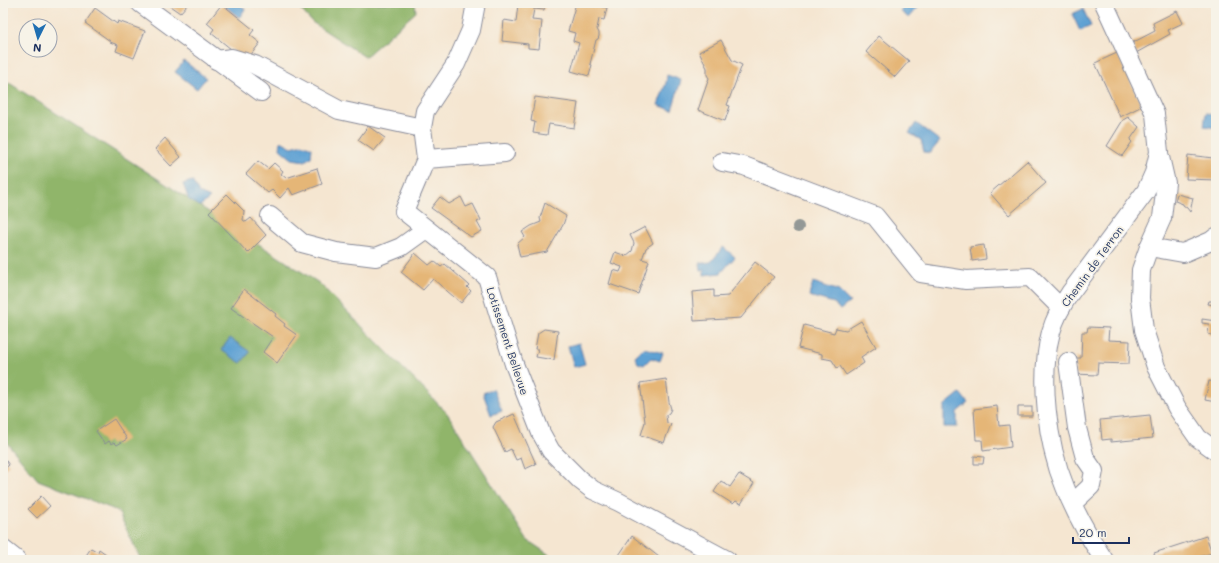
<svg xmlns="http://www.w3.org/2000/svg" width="1219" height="563" font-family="Mali,sans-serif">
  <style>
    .forest { fill: #90b56a; stroke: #567264 }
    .water { fill: #5fa1d3; stroke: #3d6898 }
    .building { fill: #e5b677 }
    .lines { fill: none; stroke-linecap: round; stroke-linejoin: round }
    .minor-casing { stroke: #888a98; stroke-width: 20 }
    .minor { stroke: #fff; stroke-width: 18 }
    .tree { fill: #939896 }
    .labels { text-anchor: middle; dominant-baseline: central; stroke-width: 3.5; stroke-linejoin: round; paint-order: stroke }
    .street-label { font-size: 11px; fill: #1b2f5e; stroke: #f7f3e8 }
  </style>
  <rect width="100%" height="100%" fill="#f7f3e8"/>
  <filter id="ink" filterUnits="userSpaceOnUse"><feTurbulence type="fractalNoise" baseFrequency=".025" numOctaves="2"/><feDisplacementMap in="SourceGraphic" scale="8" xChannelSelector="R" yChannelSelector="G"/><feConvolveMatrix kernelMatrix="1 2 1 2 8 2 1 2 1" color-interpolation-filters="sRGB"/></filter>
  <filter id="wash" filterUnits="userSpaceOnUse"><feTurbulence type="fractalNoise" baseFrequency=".012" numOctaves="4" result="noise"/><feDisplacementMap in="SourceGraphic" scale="16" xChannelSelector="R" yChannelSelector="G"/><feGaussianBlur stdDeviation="0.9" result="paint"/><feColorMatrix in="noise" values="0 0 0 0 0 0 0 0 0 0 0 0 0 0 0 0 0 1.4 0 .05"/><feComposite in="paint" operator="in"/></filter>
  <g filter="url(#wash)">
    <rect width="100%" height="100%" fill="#f5e6d1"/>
    <!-- forest -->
    <g class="forest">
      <path d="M295,3H415L416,12L365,57L312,22Z"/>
      <path d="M3,79L319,283L447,413L527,540L557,560H141L118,511L38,480L3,438Z"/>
    </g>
    <!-- water -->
    <g class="water">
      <path d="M221,3H238L245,9L239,18Z"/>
      <path d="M907,3H922L909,18L900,11Z"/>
      <path d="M1083,9L1091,26L1080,31L1072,14Z"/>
      <path d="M184,61L206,78L197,89L175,72Z"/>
      <path d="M667,75L681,80L672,110L658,105L666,83Z"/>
      <path d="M1206,113L1216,114V128L1204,126Z"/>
      <path d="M916,123L940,141L930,153L924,152L921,140L909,133Z"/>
      <path d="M281,141L292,147L302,144L312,148L311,157L305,161L292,159L280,149Z"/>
      <path d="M192,181L199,193L210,198L200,206L189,200L183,184Z"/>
      <path d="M723,247L735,257L721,273L704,275V270L701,271L700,263L711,262Z"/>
      <path d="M813,282L839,291L850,302L840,310L834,303L809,296Z"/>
      <path d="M230,338L250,352L241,363L221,350Z"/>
      <path d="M579,343L585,364L574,367L568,346Z"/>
      <path d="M644,348L663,353L660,361L651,358L644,365L638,363L635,356Z"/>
      <path d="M493,389L502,411L491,415L483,393Z"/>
      <path d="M960,393L968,403L957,412V427H944V406Z"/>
    </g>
    <g id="blocks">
      <!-- building -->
      <g class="building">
        <path d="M168,3H184L187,5L180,13L167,4Z"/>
        <path d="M535,3H545L544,10L534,9L532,20L542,21L539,49L528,48V44L502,41L504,20L516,22L518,4L534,6Z"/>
        <path d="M576,3H604L603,7L607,8L604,20L599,19L597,29L599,33V36L598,39L596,40L590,64L592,65L589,76L571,71L579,43L573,41L575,33L568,31Z"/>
        <path d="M222,4L254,30L250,35L260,43L246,61L211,33L214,29L207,23Z"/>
        <path d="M95,8L117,24L118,21L145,31L134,58L116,51L118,45L110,42V41L85,23Z"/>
        <path d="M1177,11L1183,23L1168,30L1170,34L1136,53L1132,43L1155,31L1153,23Z"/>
        <path d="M879,36L909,61L895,77L866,52Z"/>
        <path d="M721,40L732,60L742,65L727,105L730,106L725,121L698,110L709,78L707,75V68L699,52Z"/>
        <path d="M1117,53L1142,106L1120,117L1095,63Z"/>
        <path d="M535,97L578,103L574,128L549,124L547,135L533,133L535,122L531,121Z"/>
        <path d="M1128,117L1139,127L1130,140L1132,142L1122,156L1107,146L1123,120Z"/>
        <path d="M368,126L385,138L374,151L358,140Z"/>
        <path d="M165,138L181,157L171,166L155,149Z"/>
        <path d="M1188,155L1213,158L1216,157V180L1186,179Z"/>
        <path d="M258,161L268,169L274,163L283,171L281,174L286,178L317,168L322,184L293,195L289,188L280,198L272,190L268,193L246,174Z"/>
        <path d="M1027,161L1046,183L1009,215L990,193Z"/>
        <path d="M227,194L244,211L243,220L246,222L251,218L266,235L248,253L209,212Z"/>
        <path d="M1177,194L1193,198L1190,212L1187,208L1183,205V204L1175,201Z"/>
        <path d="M440,197L449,204L461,197L466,207L473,204L481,220L477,222L482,231L471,237L431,208Z"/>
        <path d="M545,203L566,216L563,225L547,252L520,257L517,244L525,237L522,232L531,226L541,222L540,218Z"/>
        <path d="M645,227L653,243L646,248L642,259L649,261L638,294L609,284L613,270L620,272L622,267L611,263L615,252L626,256L632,251L634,243L630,235Z"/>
        <path d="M984,245L986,259L972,261L970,247Z"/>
        <path d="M415,253L429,265L434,261L441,267L445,264L469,285L467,287L471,291L461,303L433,279L423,290L401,272Z"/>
        <path d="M755,262L774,277L741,318L694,321L692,292L714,290V297L728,296Z"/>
        <path d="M1215,286L1216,305L1208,304L1209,301H1213Z"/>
        <path d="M244,289L276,314L275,316L285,324L284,326L297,335L277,363L263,352L273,337L231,308Z"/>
        <path d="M1202,319L1216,321V336L1208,334L1209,324L1202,323Z"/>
        <path d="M861,321L876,347L861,357L864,363L846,375L840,366L837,368L832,360L822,358V354L798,348L804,325L834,333L836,328L846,330Z"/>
        <path d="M1088,327L1109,328L1108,340L1130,341L1129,364L1098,363L1097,375L1075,374L1076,358H1081L1082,332H1087Z"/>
        <path d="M544,329L558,331L554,360L536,357L538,349H535L538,333Z"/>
        <path d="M666,379L669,402L671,409L669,413L666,415L667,423L671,424L664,443L641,435L645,422L640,383Z"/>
        <path d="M1209,381L1216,382V402L1205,400Z"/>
        <path d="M997,406L999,426L1009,425L1011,447L983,451L982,440H976L974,409Z"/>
        <rect x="1018" y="407" width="14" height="9"/>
        <path d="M514,414L536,464L525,469L521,458L516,460L511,449L505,452L493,427L496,422Z"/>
        <path d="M1150,415L1153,438L1111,442V439L1102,440L1100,420Z"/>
        <path d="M114,419L127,439L117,445L114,442L111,444L109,441L105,444L96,431Z"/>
        <path d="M974,456L984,457L983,464H974Z"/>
        <path d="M3,457L9,465L3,470Z"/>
        <path d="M739,474L754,483L741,504L736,501L733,504L714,492L721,481L730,487Z"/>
        <path d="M41,496L50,506L37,518L28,509Z"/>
        <path d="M632,536L659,557L657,560H619L617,558Z"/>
        <path d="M1206,536L1212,553L1192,559V560H1156L1154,553Z"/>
        <path d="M91,548L98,552L99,549L106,554L104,556L109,560H83Z"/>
      </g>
    </g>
  </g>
  <g filter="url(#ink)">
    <use href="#blocks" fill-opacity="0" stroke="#888a98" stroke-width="1"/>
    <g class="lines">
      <defs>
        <g id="minor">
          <path d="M140,3L261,92"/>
          <path d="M476,3L471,30L456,64L425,111L422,128L426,159L404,211L487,277L514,364L541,433L551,451L580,480L593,490L619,502L727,560"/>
          <path d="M216,60L232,58L255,65L339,110L422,128"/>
          <path d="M1160,157L1166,183L1162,218L1149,247L1141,270L1140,298L1144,330L1156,367L1177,408L1198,438L1216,451"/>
          <path d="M426,159L505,153"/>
          <path d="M722,162L744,166L875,216L921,273L966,280L1030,277L1061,308"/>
          <path d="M270,216L302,243L336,252L376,257L401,247L426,229"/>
          <path d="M1149,247L1183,253L1211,241L1216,237"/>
          <path d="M1068,362L1077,428L1085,458L1094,471L1091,486L1073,503"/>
          <path d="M3,549L17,560"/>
          <path d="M1104,560C1089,537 1075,513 1065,487C1047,444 1039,377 1051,332C1055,318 1062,305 1070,293L1146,191L1154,173L1159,152L1155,114L1104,3"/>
        </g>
      </defs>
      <!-- minor casing -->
      <use href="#minor" class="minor-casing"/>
      <!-- minor -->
      <use href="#minor" class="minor"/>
    </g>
    <!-- trees -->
    <circle class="tree" cx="798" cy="227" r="6"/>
  </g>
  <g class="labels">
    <!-- street labels -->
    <g class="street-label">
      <text transform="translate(1092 266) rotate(-54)">Chemin de Terron</text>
      <text transform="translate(508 341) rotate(72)">Lotissement Bellevue</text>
    </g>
  </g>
  <!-- margin -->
  <rect width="1219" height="563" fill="none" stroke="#f7f3e8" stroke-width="16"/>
  <!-- north arrow -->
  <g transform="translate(38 38) rotate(185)"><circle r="19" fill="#f7f3e8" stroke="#9fa5b1"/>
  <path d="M0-3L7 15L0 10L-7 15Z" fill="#1f6fb2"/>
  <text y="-6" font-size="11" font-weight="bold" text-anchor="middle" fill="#1b2f5e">N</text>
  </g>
  <!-- scale -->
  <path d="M1073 537v6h56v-6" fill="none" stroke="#1b2f5e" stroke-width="2"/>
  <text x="1079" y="537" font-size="12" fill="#1b2f5e" stroke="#f7f3e8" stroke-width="3" paint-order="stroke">20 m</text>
</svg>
